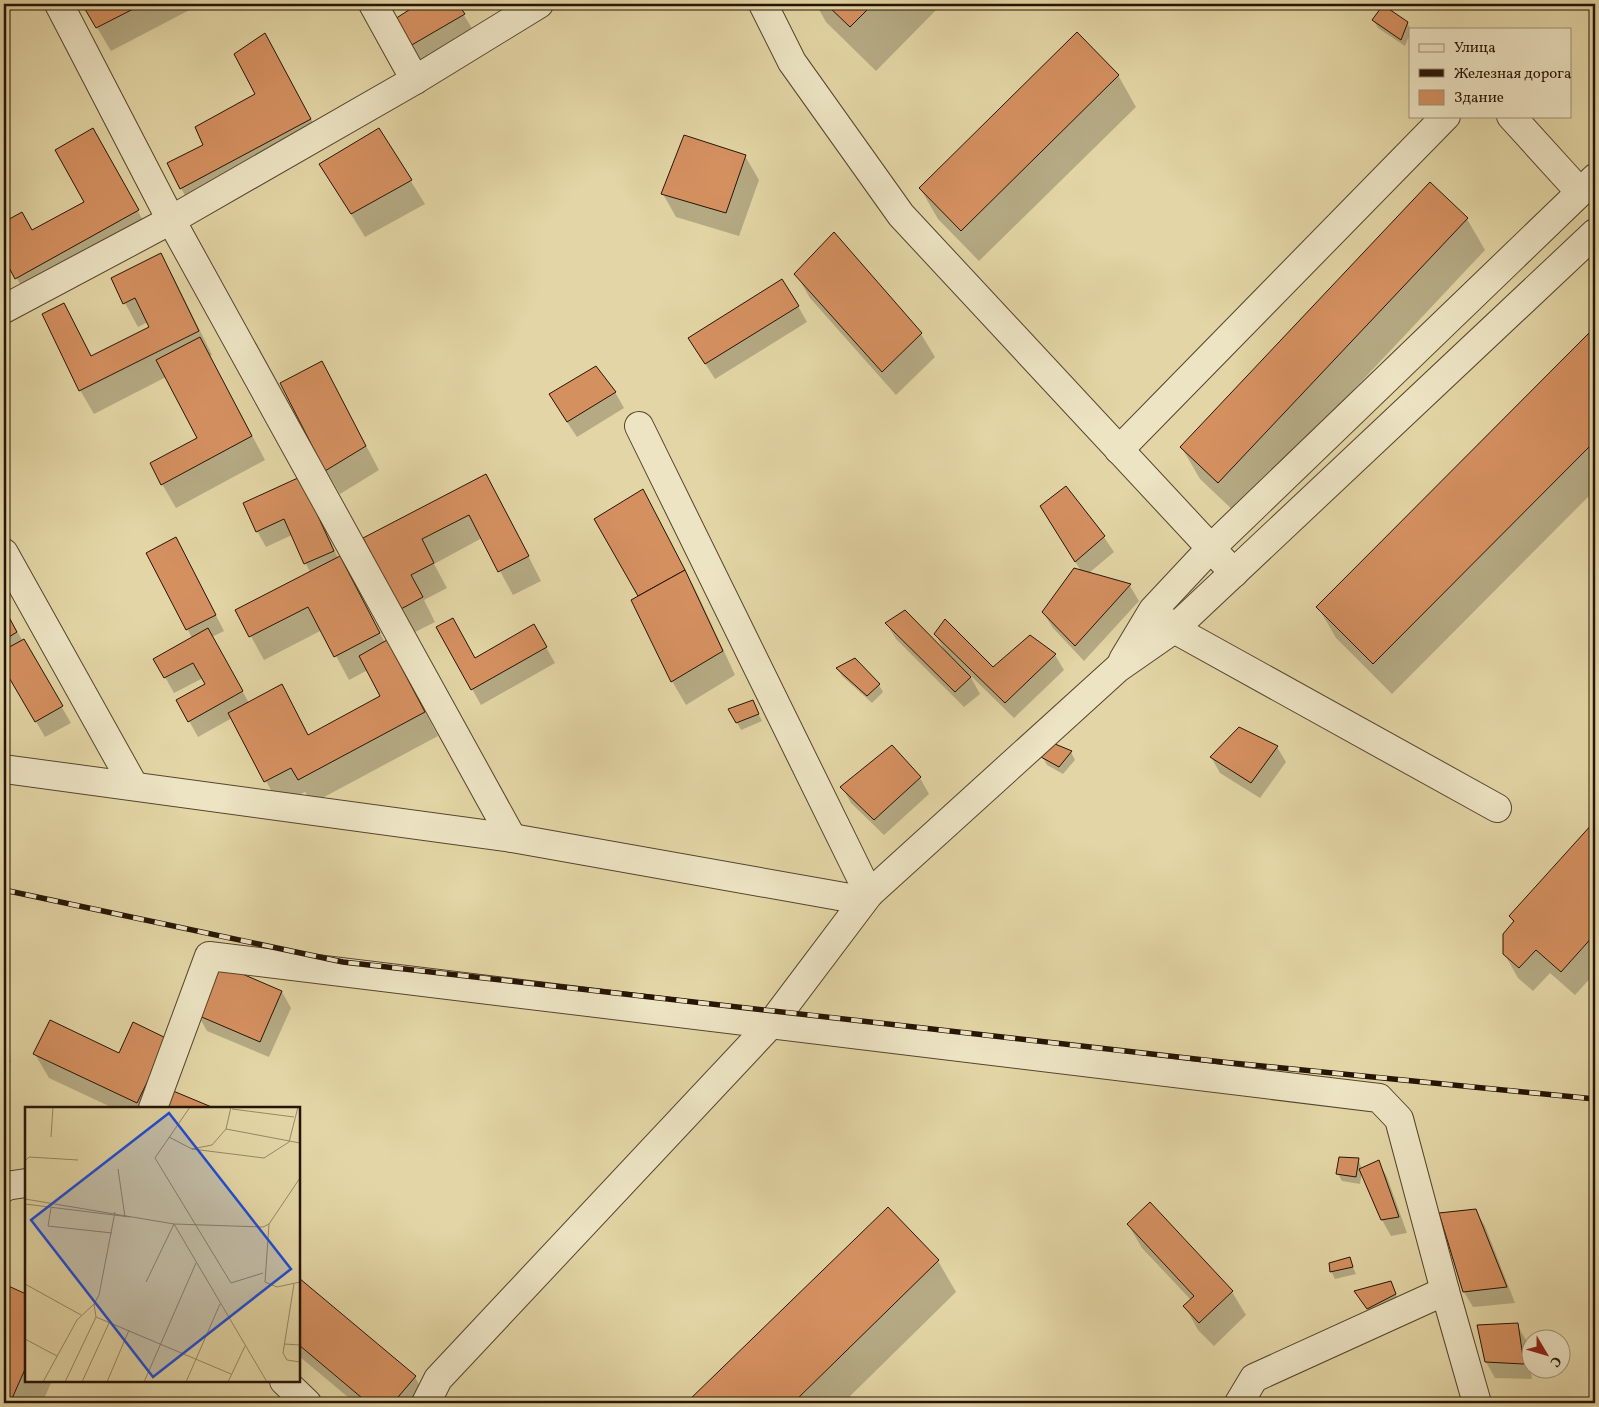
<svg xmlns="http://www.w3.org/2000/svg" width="1599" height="1407" font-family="Vollkorn,serif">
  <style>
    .shadow { fill: #0003 }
    .building { fill: #d59060; stroke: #261404 }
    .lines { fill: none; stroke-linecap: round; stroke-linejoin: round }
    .minor-casing { stroke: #55442c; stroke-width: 30 }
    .minor { stroke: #ede4c4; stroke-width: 28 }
    .rail-casing { stroke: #261404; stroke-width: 5.5 }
    .rail { stroke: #ede4c4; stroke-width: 4; stroke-dasharray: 11; stroke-linecap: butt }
    .inset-road { fill: none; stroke: #978865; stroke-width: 1 }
    .view { fill: #1d4ed8; fill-opacity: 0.15; stroke: #1d4ed8; stroke-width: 2.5 }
    .inset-edge { fill: none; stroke: #261404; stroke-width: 2.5 }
  </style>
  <rect width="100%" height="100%" fill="#e3d5a5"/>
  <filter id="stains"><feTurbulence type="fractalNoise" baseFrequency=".004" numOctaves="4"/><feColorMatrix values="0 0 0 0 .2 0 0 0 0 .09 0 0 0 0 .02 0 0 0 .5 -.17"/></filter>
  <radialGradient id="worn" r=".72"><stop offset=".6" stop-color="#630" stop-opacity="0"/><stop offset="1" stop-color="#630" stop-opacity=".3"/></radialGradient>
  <!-- shadow -->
  <g class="shadow">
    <path d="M83,4H201L111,51Z"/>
    <path d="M420,4H457L473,30L420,61L397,19Z"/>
    <path d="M816,4H942L876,71L826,22Z"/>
    <path d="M1373,20L1407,23L1411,29L1410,34L1405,46L1378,28Z"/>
    <path d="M1595,24V38L1590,29Z"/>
    <path d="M278,58L324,143L194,212L181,188L205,146L257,94Z"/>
    <path d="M1118,75L1136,107L979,261L938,219L920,188Z"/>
    <path d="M379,130L425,204L365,237L335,188Z"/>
    <path d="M106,153L151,235L30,302L4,255V223L21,213L32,232L86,202Z"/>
    <path d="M745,156L759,180L739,236L676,217L663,194Z"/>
    <path d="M1467,219L1485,250L1237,514L1200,479L1182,448Z"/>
    <path d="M160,254L174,278L212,355L210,356L265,460L176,508L162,484L198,438L166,377L94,414L80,390L64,304L92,357L151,328L148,322L138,327L112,279Z"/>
    <path d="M796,274L921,334L935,357L896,395L810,298Z"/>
    <path d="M798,306L807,322L715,379L699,354Z"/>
    <path d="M1595,329V490L1392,694L1336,638L1318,607Z"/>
    <path d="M322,363L379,470L340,494L326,470Z"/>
    <path d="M615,392L624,408L577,437L559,410Z"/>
    <path d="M1065,488L1104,537L1114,552L1089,573L1130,586L1139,601L1084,661L1053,628L1043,612L1081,571L1051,522Z"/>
    <path d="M309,494L338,558L339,557L353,581L385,643L387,642L400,665L438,736L313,803L305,792L279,805L232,718L198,737L178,701L206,684L203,678L174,693L155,659L192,638L148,553L185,555L224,631L212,637L249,703L295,710L309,736L382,696L368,670L349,680L322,630L264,660L237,611L310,572L292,535L266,547L257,531Z"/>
    <path d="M499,499L541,581L513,595L482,538L434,564L447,588L424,600L435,622L415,632L365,538Z"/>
    <path d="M656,514L698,595L735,675L686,705L672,681L633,601L640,597L596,520Z"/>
    <path d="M4,609L71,723L45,737L6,670L4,671Z"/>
    <path d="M887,624L945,651L935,634L993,668L1030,636L1055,655L1064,670L1014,718L969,674L980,694L964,707L896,639Z"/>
    <path d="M534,626L555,663L481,705L438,628L475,659Z"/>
    <path d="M838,669L879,685L883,692L872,703L842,676Z"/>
    <path d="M756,709L762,721L741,730L730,710Z"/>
    <path d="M891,747L920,778L929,794L884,835L851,803L842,787Z"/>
    <path d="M1277,747L1286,762L1260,798L1220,773L1211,757Z"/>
    <path d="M1071,752L1075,760L1063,774L1047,765L1043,758Z"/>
    <path d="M1593,825L1595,827V973L1575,995L1550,973L1533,991L1518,978L1504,953L1514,924L1510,916Z"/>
    <path d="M220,965L282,992L291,1008L269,1057L207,1031L198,1015Z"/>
    <path d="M134,1024L168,1090L211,1108H113L49,1078L35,1054L120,1055Z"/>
    <path d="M4,1049L11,1061L4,1078Z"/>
    <path d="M1358,1159L1362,1169L1378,1161L1387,1177L1407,1233L1391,1236L1382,1220L1362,1172L1360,1184L1342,1181L1338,1174Z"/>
    <path d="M888,1209L938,1261L956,1292L843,1403H688Z"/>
    <path d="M1475,1210L1485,1226L1515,1303L1473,1307L1464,1292Z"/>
    <path d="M1128,1224L1232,1292L1246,1315L1214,1346L1198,1330L1185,1306L1191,1300L1142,1248Z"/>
    <path d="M1349,1258L1356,1274L1335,1279L1331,1271Z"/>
    <path d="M299,1280L415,1377L428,1401L427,1403H355L299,1356Z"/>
    <path d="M1391,1282L1399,1302L1372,1315L1360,1299Z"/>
    <path d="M4,1285L26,1295V1381H52L42,1403H4Z"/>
    <path d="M1517,1325L1526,1340L1532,1379L1495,1378L1486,1362Z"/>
  </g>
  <!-- building -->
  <g class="building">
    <path d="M82,4H143L96,28Z"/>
    <path d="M418,4H458L465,14L410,46L395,19Z"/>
    <path d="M826,4H873L850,27Z"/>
    <path d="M1383,5L1408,22L1401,40L1372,20Z"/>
    <path d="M1077,32L1119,75L961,231L919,188Z"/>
    <path d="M265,33L311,119L180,189L167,163L203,145L195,127L255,94L234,54Z"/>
    <path d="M93,128L139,210L15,279L4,258V222L22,212L32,230L84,202L55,150Z"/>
    <path d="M379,128L412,180L351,214L319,164Z"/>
    <path d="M684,135L746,155L726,213L661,194Z"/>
    <path d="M1430,182L1468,218L1218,483L1180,447Z"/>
    <path d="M834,232L922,333L882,372L794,274Z"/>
    <path d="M161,253L199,331L79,391L42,314L64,303L91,356L149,327L135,298L123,304L111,278Z"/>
    <path d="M782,279L799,306L705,364L688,338Z"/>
    <path d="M1595,327V441L1373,664L1316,607Z"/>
    <path d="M200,337L252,436L161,485L150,463L197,438L156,360Z"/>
    <path d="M322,361L366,446L325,471L280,383Z"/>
    <path d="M596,366L616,392L567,422L549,394Z"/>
    <path d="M486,474L529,556L498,572L469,515L422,539L434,563L411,575L423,597L401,609L363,538Z"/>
    <path d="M300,477L334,551L304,564L284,519L256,532L243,503Z"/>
    <path d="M1066,486L1105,536L1075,562L1040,506Z"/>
    <path d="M643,489L685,570L638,596L594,519Z"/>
    <path d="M176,537L216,615L186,630L146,553Z"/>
    <path d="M340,556L380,633L334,657L308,607L249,637L235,610Z"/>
    <path d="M1074,568L1131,584L1075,646L1042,612Z"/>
    <path d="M685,570L723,651L671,682L631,600Z"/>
    <path d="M4,608L17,632L4,640Z"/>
    <path d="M905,610L971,677L955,692L885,623Z"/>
    <path d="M453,618L475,658L534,624L547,647L471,690L436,627Z"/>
    <path d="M945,619L993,667L1030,635L1056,654L1005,703L934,634Z"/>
    <path d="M208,628L243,691L188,722L176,700L205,684L193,663L164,678L153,659Z"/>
    <path d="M24,639L63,706L35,722L4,669V650Z"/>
    <path d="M387,640L425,712L298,780L291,768L264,782L228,713L282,684L308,735L380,696L359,656Z"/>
    <path d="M855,658L880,684L867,696L836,668Z"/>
    <path d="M753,700L759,714L736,723L728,709Z"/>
    <path d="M1239,727L1278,746L1251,783L1210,757Z"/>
    <path d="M1055,744L1072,751L1059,767L1041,757Z"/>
    <path d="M892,745L921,777L874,820L840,787Z"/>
    <path d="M1593,823L1595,825V934L1561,972L1536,950L1519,968L1503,954V934L1514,921L1509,916Z"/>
    <path d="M219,964L282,991L260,1042L197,1015Z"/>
    <path d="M50,1020L119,1053L133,1022L168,1039L137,1103L33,1054Z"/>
    <path d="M166,1088L214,1108H157Z"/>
    <path d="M1339,1157L1359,1158L1356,1177L1336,1174Z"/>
    <path d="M1379,1160L1399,1217L1381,1220L1359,1169Z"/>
    <path d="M1150,1202L1233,1291L1199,1323L1183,1306L1194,1296L1127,1224Z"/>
    <path d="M888,1207L939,1260L793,1403H686Z"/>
    <path d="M1476,1209L1507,1287L1463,1292L1439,1213Z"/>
    <path d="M1350,1257L1353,1267L1330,1272L1329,1263Z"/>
    <path d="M299,1278L416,1376L393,1403H368L299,1345Z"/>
    <path d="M1391,1281L1396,1294L1367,1309L1354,1291Z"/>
    <path d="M4,1284L26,1294V1367L10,1403H4Z"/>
    <path d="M1518,1323L1524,1364L1485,1362L1477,1325Z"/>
  </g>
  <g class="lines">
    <defs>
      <g id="minor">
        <path d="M59,4L171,220L512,838"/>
        <path d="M373,4L415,80"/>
        <path d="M763,4L792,62L901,215L1234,573"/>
        <path d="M1511,116L1580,192"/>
        <path d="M4,309L171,220L415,80L539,4"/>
        <path d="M1119,450L1446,116"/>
        <path d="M4,553L134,786"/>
        <path d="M1162,618L1174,629L1497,808"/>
        <path d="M1123,660L1153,610L1211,548L1595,178"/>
        <path d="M4,769L512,838L850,898L869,894L1118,668L1174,629L1595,233"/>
        <path d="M153,1108L209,956L1379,1098L1399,1119L1445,1291L1477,1403"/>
        <path d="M4,1188L6,1186L26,1183"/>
        <path d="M284,1381L307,1403"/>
        <path d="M426,1403L438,1379L771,1024L869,894L639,426"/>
        <path d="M1239,1403L1254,1378L1445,1291"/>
      </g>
    </defs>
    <!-- minor casing -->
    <use href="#minor" class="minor-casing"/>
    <!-- minor -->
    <use href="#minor" class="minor"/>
    <defs>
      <path id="rail" d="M4,890L343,962L1222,1062L1595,1099"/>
    </defs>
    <!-- rail casing -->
    <use href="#rail" class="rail-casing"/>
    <!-- rail -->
    <use href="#rail" class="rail"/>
  </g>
  <!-- overview -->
  <g transform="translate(25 1107)">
    <rect width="275" height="275" fill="#e3d5a5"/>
    <path class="inset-road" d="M165,0L130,51L206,176L238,166M207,2L269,10M201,22L275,36M26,30L28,0M144,30L167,42L187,38L201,22L206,0M167,42L239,51L264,35L273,0M0,54L4,50L53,53M93,62L100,110M0,92L149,117L242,275M0,97L105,110M26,101L23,119L87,126M244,117L240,175L252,180L275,175M121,175L149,117L238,120L244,117L275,71M0,177L56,208M269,177L258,246L262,253L275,255M69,197L71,210L206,267M0,232L32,249M259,237L275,238M18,275L52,213L69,197L74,188L90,105M40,275L71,210M57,275L84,216M82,275L104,223M119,275L171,156M161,275L195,197M203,275L220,239"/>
    <path class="view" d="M144,6L266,162L128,270L6,113Z"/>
    <rect width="275" height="275" class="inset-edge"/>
  </g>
  <!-- margin -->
  <rect width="1599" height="1407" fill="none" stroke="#e3d5a5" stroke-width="20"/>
  <rect x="5" y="5" width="1589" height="1397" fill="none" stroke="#261404" stroke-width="2.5"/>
  <rect x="10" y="10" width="1579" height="1387" fill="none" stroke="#261404"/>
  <!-- legend -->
  <rect x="1409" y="28" width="162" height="90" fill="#ede4c4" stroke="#9d9177"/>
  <rect x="1419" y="44" width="25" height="8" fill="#ede4c4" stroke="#9d9177"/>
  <text x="1454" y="52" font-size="15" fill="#261404">Улица</text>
  <rect x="1419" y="69" width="25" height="8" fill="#261404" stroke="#9d9177"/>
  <text x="1454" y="78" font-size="15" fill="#261404">Железная дорога</text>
  <rect x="1419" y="90" width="25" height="15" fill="#d59060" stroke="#9d9177"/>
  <text x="1454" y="102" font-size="15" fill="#261404">Здание</text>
  <!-- north arrow -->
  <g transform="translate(1546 1354) rotate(128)"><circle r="24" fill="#ede4c4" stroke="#9d9177"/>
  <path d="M0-4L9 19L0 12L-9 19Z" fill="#8f2418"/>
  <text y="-8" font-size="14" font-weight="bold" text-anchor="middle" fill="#261404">С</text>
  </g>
  <rect width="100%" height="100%" filter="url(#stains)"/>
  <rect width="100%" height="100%" fill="url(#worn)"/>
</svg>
